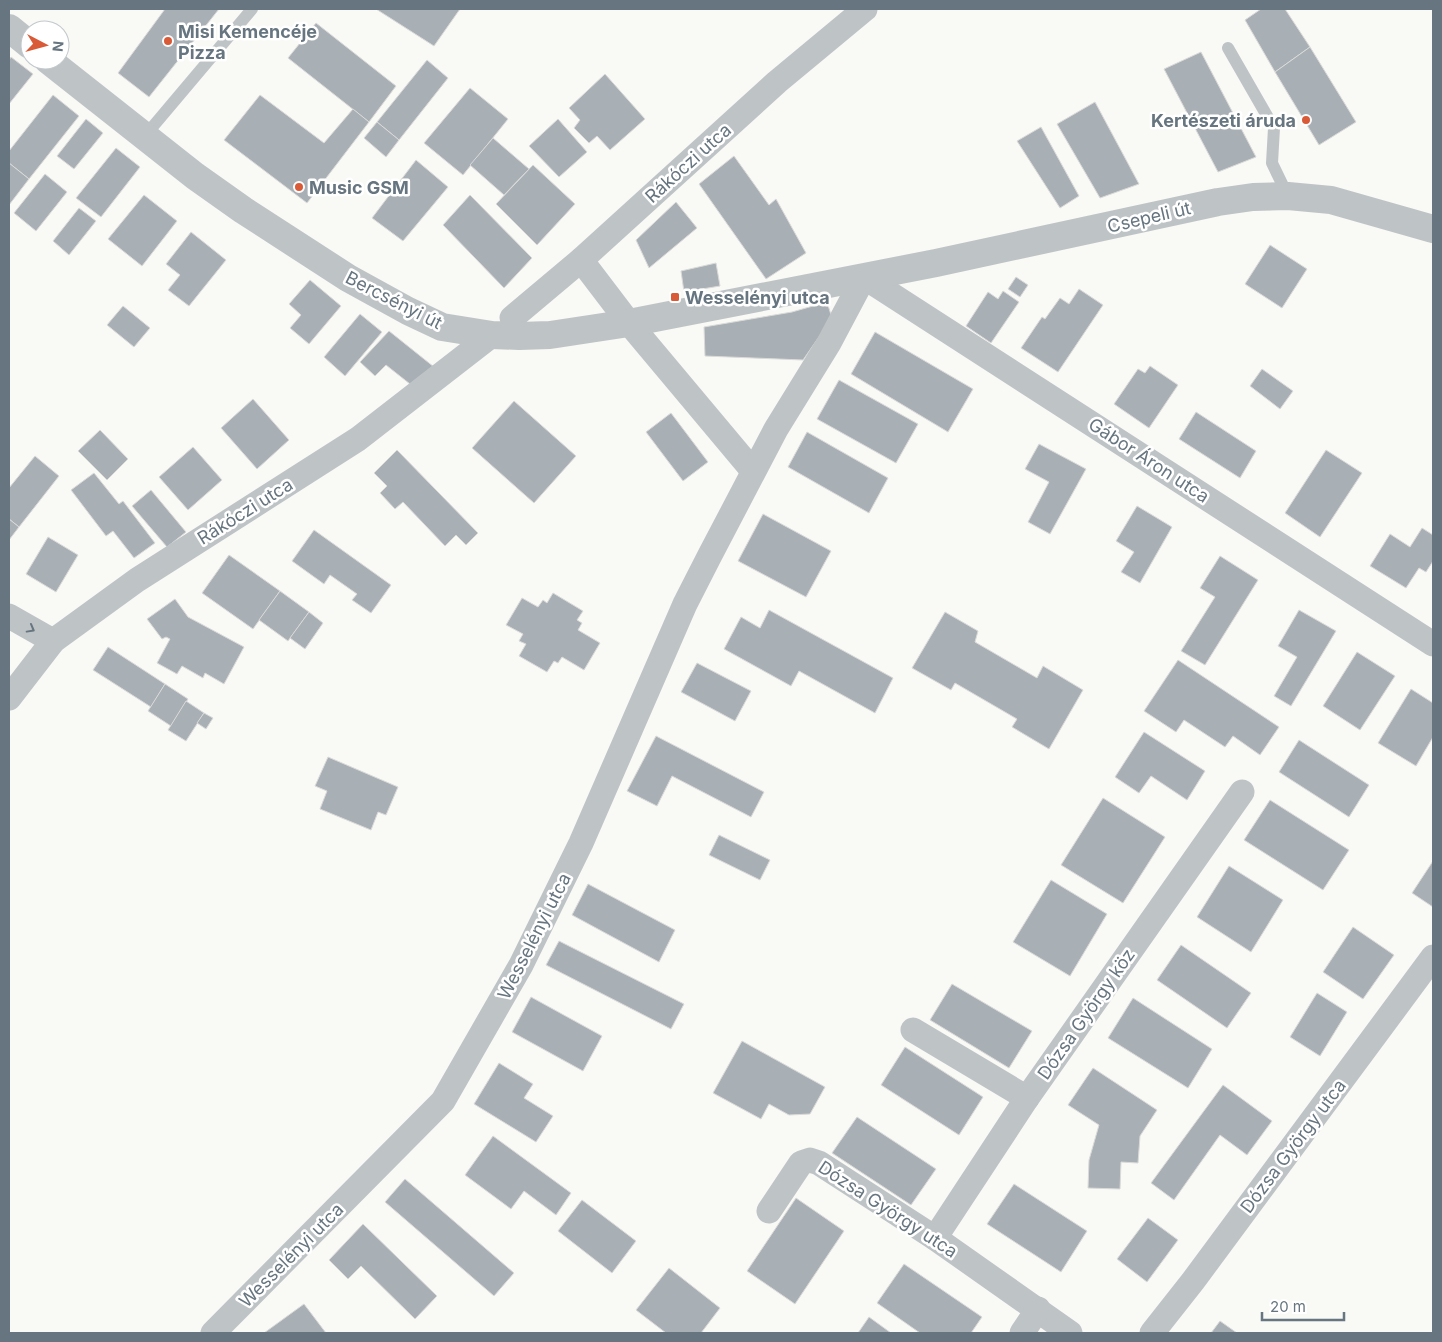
<svg xmlns="http://www.w3.org/2000/svg" width="1442" height="1342" font-family="Inter,sans-serif">
  <style>
    .building { fill: #a8afb5; stroke: #dadad9 }
    .lines { fill: none; stroke-linecap: round; stroke-linejoin: round }
    .service { stroke: #bec3c6; stroke-width: 12 }
    .minor { stroke: #bec3c6; stroke-width: 25 }
    .tertiary { stroke: #bec3c6; stroke-width: 28 }
    .oneway { stroke: #66757f }
    .poi-dot { fill: #d85a37; stroke: #fff; stroke-width: 2 }
    .labels { text-anchor: middle; dominant-baseline: central; stroke-width: 5; stroke-linejoin: round; paint-order: stroke }
    .poi-label { font-size: 18px; font-weight: bold; fill: #66757f; stroke: #fff; text-anchor: start }
    .street-label { font-size: 18px; fill: #66757f; stroke: #fff }
  </style>
  <rect width="100%" height="100%" fill="#f9f9f6"/>
  <!-- building -->
  <g class="building">
    <path d="M165,9H219L149,97L118,73Z"/>
    <path d="M376,9H460L434,46Z"/>
    <path d="M1261,9H1285L1310,47L1275,72L1245,20Z"/>
    <path d="M316,23L396,86L369,122L288,58Z"/>
    <path d="M1310,47L1356,122L1319,145L1275,72Z"/>
    <path d="M1201,52L1256,157L1218,172L1164,69Z"/>
    <path d="M11,57L33,74L9,104V60Z"/>
    <path d="M427,60L448,78L399,140L377,122Z"/>
    <path d="M605,74L645,119L610,150L597,136L589,143L574,128L580,120L569,108Z"/>
    <path d="M470,88L508,119L463,175L424,143Z"/>
    <path d="M53,95L79,116L29,179L9,163V151Z"/>
    <path d="M260,95L324,143L353,109L369,122L307,203L224,140Z"/>
    <path d="M1095,102L1139,184L1100,198L1057,124Z"/>
    <path d="M86,119L103,133L74,169L57,156Z"/>
    <path d="M558,119L587,152L559,177L529,146Z"/>
    <path d="M377,122L399,140L386,157L364,138Z"/>
    <path d="M1041,127L1079,196L1060,208L1017,141Z"/>
    <path d="M493,138L529,169L504,195L470,165Z"/>
    <path d="M116,148L140,167L101,217L76,198Z"/>
    <path d="M734,156L769,205L776,199L806,253L766,279L699,184Z"/>
    <path d="M416,160L448,187L403,241L372,218Z"/>
    <path d="M9,163L29,179L9,205Z"/>
    <path d="M533,165L575,204L537,245L496,204Z"/>
    <path d="M45,174L67,192L36,231L14,213Z"/>
    <path d="M144,195L177,221L142,266L108,239Z"/>
    <path d="M470,195L532,258L504,288L443,225Z"/>
    <path d="M676,202L697,228L649,268L636,240Z"/>
    <path d="M79,208L96,221L69,255L53,241Z"/>
    <path d="M191,232L226,260L189,306L168,290L180,275L166,264Z"/>
    <path d="M1270,245L1307,269L1282,308L1245,284Z"/>
    <path d="M716,263L720,286L684,292L681,271Z"/>
    <path d="M1016,277L1028,285L1020,297L1008,289Z"/>
    <path d="M310,280L341,306L309,344L290,328L301,315L289,304Z"/>
    <path d="M1079,289L1103,305L1058,372L1021,348L1042,317L1045,319L1060,298L1069,304Z"/>
    <path d="M1003,291L1019,302L991,343L966,326L988,292L998,299Z"/>
    <path d="M827,302L832,318L803,360L705,356L704,327L792,312Z"/>
    <path d="M123,306L150,328L134,347L107,325Z"/>
    <path d="M360,314L382,332L345,376L324,357Z"/>
    <path d="M389,331L434,367L410,384L386,365L375,376L360,362Z"/>
    <path d="M875,332L973,389L948,432L851,374Z"/>
    <path d="M1150,366L1178,385L1149,428L1114,404L1138,369L1145,373Z"/>
    <path d="M1262,369L1293,391L1280,409L1250,386Z"/>
    <path d="M839,380L918,424L896,463L817,419Z"/>
    <path d="M253,399L289,440L257,469L221,428Z"/>
    <path d="M514,401L576,456L534,503L472,448Z"/>
    <path d="M1196,412L1256,451L1240,478L1179,439Z"/>
    <path d="M671,413L708,462L683,481L646,432Z"/>
    <path d="M100,430L128,459L107,480L78,451Z"/>
    <path d="M807,432L888,478L869,513L788,467Z"/>
    <path d="M1039,444L1086,469L1050,534L1028,522L1049,482L1025,469Z"/>
    <path d="M193,447L222,480L188,510L159,477Z"/>
    <path d="M397,450L478,533L466,545L456,535L445,546L403,502L395,509L380,493L387,486L374,473Z"/>
    <path d="M1326,450L1362,473L1320,537L1285,513Z"/>
    <path d="M35,456L59,476L19,527L9,519V488Z"/>
    <path d="M94,473L119,504L123,501L155,543L134,558L113,531L106,536L71,490Z"/>
    <path d="M151,490L186,532L167,547L132,506Z"/>
    <path d="M1137,506L1172,527L1140,583L1121,572L1134,552L1116,541Z"/>
    <path d="M763,514L831,551L806,597L738,561Z"/>
    <path d="M9,519L19,527L9,540Z"/>
    <path d="M1422,528L1433,535V561L1426,572L1419,568L1406,588L1370,566L1390,534L1410,547Z"/>
    <path d="M314,530L391,585L371,613L352,600L357,594L330,575L324,584L292,561Z"/>
    <path d="M48,537L78,555L56,592L26,574Z"/>
    <path d="M229,555L280,591L253,629L202,593Z"/>
    <path d="M1220,556L1258,580L1205,665L1181,651L1215,597L1200,588Z"/>
    <path d="M280,591L309,612L288,641L259,620Z"/>
    <path d="M553,593L583,611L577,620L582,623L578,630L600,643L584,670L562,657L558,663L554,661L547,672L519,656L526,644L519,641L523,634L506,625L522,598L538,607L543,600L547,603Z"/>
    <path d="M175,599L188,617L244,647L224,684L205,673L203,678L182,666L177,674L157,663L170,639L166,637L162,639L147,619Z"/>
    <path d="M769,610L893,678L875,713L799,671L791,686L724,649L741,617L760,628Z"/>
    <path d="M1299,610L1336,631L1291,706L1274,696L1297,657L1278,646Z"/>
    <path d="M309,612L323,623L305,649L290,638Z"/>
    <path d="M945,612L978,631L975,642L1037,678L1043,666L1083,690L1049,749L1012,727L1017,719L955,683L951,690L912,668Z"/>
    <path d="M108,647L165,684L151,707L93,670Z"/>
    <path d="M1357,652L1395,676L1360,730L1323,706Z"/>
    <path d="M1178,660L1279,727L1260,755L1233,736L1225,747L1184,720L1176,732L1144,711Z"/>
    <path d="M697,663L751,691L735,721L681,692Z"/>
    <path d="M165,684L188,699L171,726L148,711Z"/>
    <path d="M1411,689L1433,703V737L1416,766L1378,743Z"/>
    <path d="M186,701L204,713L186,741L168,730Z"/>
    <path d="M204,713L213,718L206,729L197,723Z"/>
    <path d="M1144,732L1205,771L1187,800L1151,776L1139,793L1115,777Z"/>
    <path d="M656,736L764,792L751,817L672,776L657,806L627,791Z"/>
    <path d="M1299,740L1369,785L1349,817L1279,772Z"/>
    <path d="M328,757L398,787L386,815L378,812L371,830L320,809L327,791L315,786Z"/>
    <path d="M1103,798L1165,837L1123,903L1061,865Z"/>
    <path d="M1270,800L1349,850L1323,890L1244,840Z"/>
    <path d="M719,835L770,860L760,880L709,855Z"/>
    <path d="M1433,861V907L1412,893Z"/>
    <path d="M1229,866L1283,900L1251,952L1197,917Z"/>
    <path d="M1051,880L1107,914L1070,976L1013,942Z"/>
    <path d="M588,884L675,930L659,962L572,915Z"/>
    <path d="M1353,927L1394,955L1363,999L1323,972Z"/>
    <path d="M559,941L684,1004L671,1029L546,965Z"/>
    <path d="M1181,945L1251,993L1227,1028L1157,980Z"/>
    <path d="M952,984L1032,1031L1009,1068L930,1020Z"/>
    <path d="M1317,993L1347,1012L1320,1056L1290,1037Z"/>
    <path d="M531,997L602,1036L583,1071L512,1032Z"/>
    <path d="M1133,998L1212,1049L1188,1088L1108,1038Z"/>
    <path d="M742,1041L825,1087L810,1114L789,1115L769,1104L761,1119L713,1093Z"/>
    <path d="M905,1047L983,1097L959,1135L881,1085Z"/>
    <path d="M499,1063L533,1084L524,1098L553,1116L536,1142L474,1104Z"/>
    <path d="M1093,1068L1157,1110L1140,1136L1138,1163L1121,1162L1120,1189L1088,1188L1089,1160L1099,1125L1068,1105Z"/>
    <path d="M1223,1085L1272,1121L1247,1155L1220,1135L1174,1200L1151,1183Z"/>
    <path d="M857,1117L936,1169L911,1205L832,1153Z"/>
    <path d="M493,1136L571,1193L556,1215L524,1191L511,1209L465,1175Z"/>
    <path d="M405,1179L514,1273L494,1296L385,1202Z"/>
    <path d="M1014,1184L1087,1231L1061,1272L987,1224Z"/>
    <path d="M796,1198L844,1231L795,1304L747,1271Z"/>
    <path d="M582,1200L636,1241L612,1273L558,1231Z"/>
    <path d="M1148,1218L1178,1240L1147,1282L1117,1259Z"/>
    <path d="M363,1224L437,1296L415,1319L361,1266L348,1279L329,1260Z"/>
    <path d="M904,1264L982,1317L971,1333H920L877,1303Z"/>
    <path d="M669,1268L720,1308L701,1333H666L636,1310Z"/>
    <path d="M304,1304L326,1333H264Z"/>
    <path d="M869,1317L891,1333H858Z"/>
    <path d="M1220,1321L1237,1333H1211Z"/>
  </g>
  <g class="lines">
    <!-- service -->
    <g class="service">
      <path d="M1228,48L1274,128L1272,163L1288,196"/>
      <path d="M144,137L252,9"/>
    </g>
    <!-- minor -->
    <g class="minor">
      <path d="M581,260L629,323L753,471"/>
      <path d="M512,318L581,260L777,82L865,9"/>
      <path d="M9,616L53,641"/>
      <path d="M9,698L53,641L137,580L358,439L492,335"/>
      <path d="M913,1030L1027,1098"/>
      <path d="M769,1211L801,1163L810,1160L819,1163L935,1238L1070,1333"/>
      <path d="M935,1238L1027,1098L1242,792"/>
      <path d="M213,1333L443,1101L521,965L581,843L685,604L710,555L776,429L829,343L864,277L1433,644"/>
      <path d="M1022,1333L1038,1309"/>
      <path d="M1152,1333L1193,1281L1433,957"/>
    </g>
    <!-- tertiary -->
    <g class="tertiary">
      <path d="M9,28L30,45"/>
      <path d="M48,60L195,176L243,210L348,278L408,311L442,327L492,335L519,336L550,335L629,323L936,263L1218,202L1253,197L1288,196L1331,200L1433,229"/>
    </g>
  </g>
  <!-- one-way arrows -->
  <defs><path id="oneway-chevron" d="M-2-3.5L2.5 0L-2 3.5" fill="none" stroke-width="1.6" stroke-linecap="round" stroke-linejoin="round" transform="scale(1.25)"/></defs>
  <use class="oneway" href="#oneway-chevron" transform="translate(31 629) rotate(29)"/>
  <!-- markers -->
  <g class="poi-dot">
    <circle cx="168" cy="41" r="5"/>
    <circle cx="1306" cy="120" r="5"/>
    <circle cx="299" cy="187" r="5"/>
    <rect x="670" y="292" width="10" height="10" rx="2.5"/>
  </g>
  <g class="labels">
    <!-- poi labels -->
    <g class="poi-label">
      <text x="178" y="31">Misi Kemencéje<tspan x="178" dy="21">Pizza</tspan></text>
      <text x="1296" y="120" text-anchor="end">Kertészeti áruda</text>
      <text x="309" y="187">Music GSM</text>
      <text x="685" y="297">Wesselényi utca</text>
    </g>
    <!-- street labels -->
    <g class="street-label">
      <text transform="translate(688 163) rotate(-42)">Rákóczi utca</text>
      <text transform="translate(1149 217) rotate(-13)">Csepeli út</text>
      <text transform="translate(394 300) rotate(27)">Bercsényi út</text>
      <text transform="translate(1149 460) rotate(33)">Gábor Áron utca</text>
      <text transform="translate(245 511) rotate(-32)">Rákóczi utca</text>
      <text transform="translate(534 936) rotate(-63)">Wesselényi utca</text>
      <text transform="translate(1086 1014) rotate(-55)">Dózsa György köz</text>
      <text transform="translate(1293 1146) rotate(-53)">Dózsa György utca</text>
      <text transform="translate(888 1209) rotate(33)">Dózsa György utca</text>
      <text transform="translate(291 1255) rotate(-45)">Wesselényi utca</text>
    </g>
  </g>
  <!-- border -->
  <rect width="1442" height="1342" fill="none" stroke="#66757f" stroke-width="20"/>
  <!-- north arrow -->
  <g transform="translate(45 45) rotate(96)"><circle r="24" fill="#ffffff" stroke="#c2c8cc"/>
  <path d="M0-4L9 19L0 12L-9 19Z" fill="#d85a37"/>
  <text y="-8" font-size="14" font-weight="bold" text-anchor="middle" fill="#66757f">N</text>
  </g>
  <!-- scale -->
  <path d="M1262 1312v8h82v-8" fill="none" stroke="#66757f" stroke-width="2.5"/>
  <text x="1270" y="1312" font-size="15" fill="#66757f" stroke="#ffffff" stroke-width="4" paint-order="stroke">20 m</text>
</svg>
